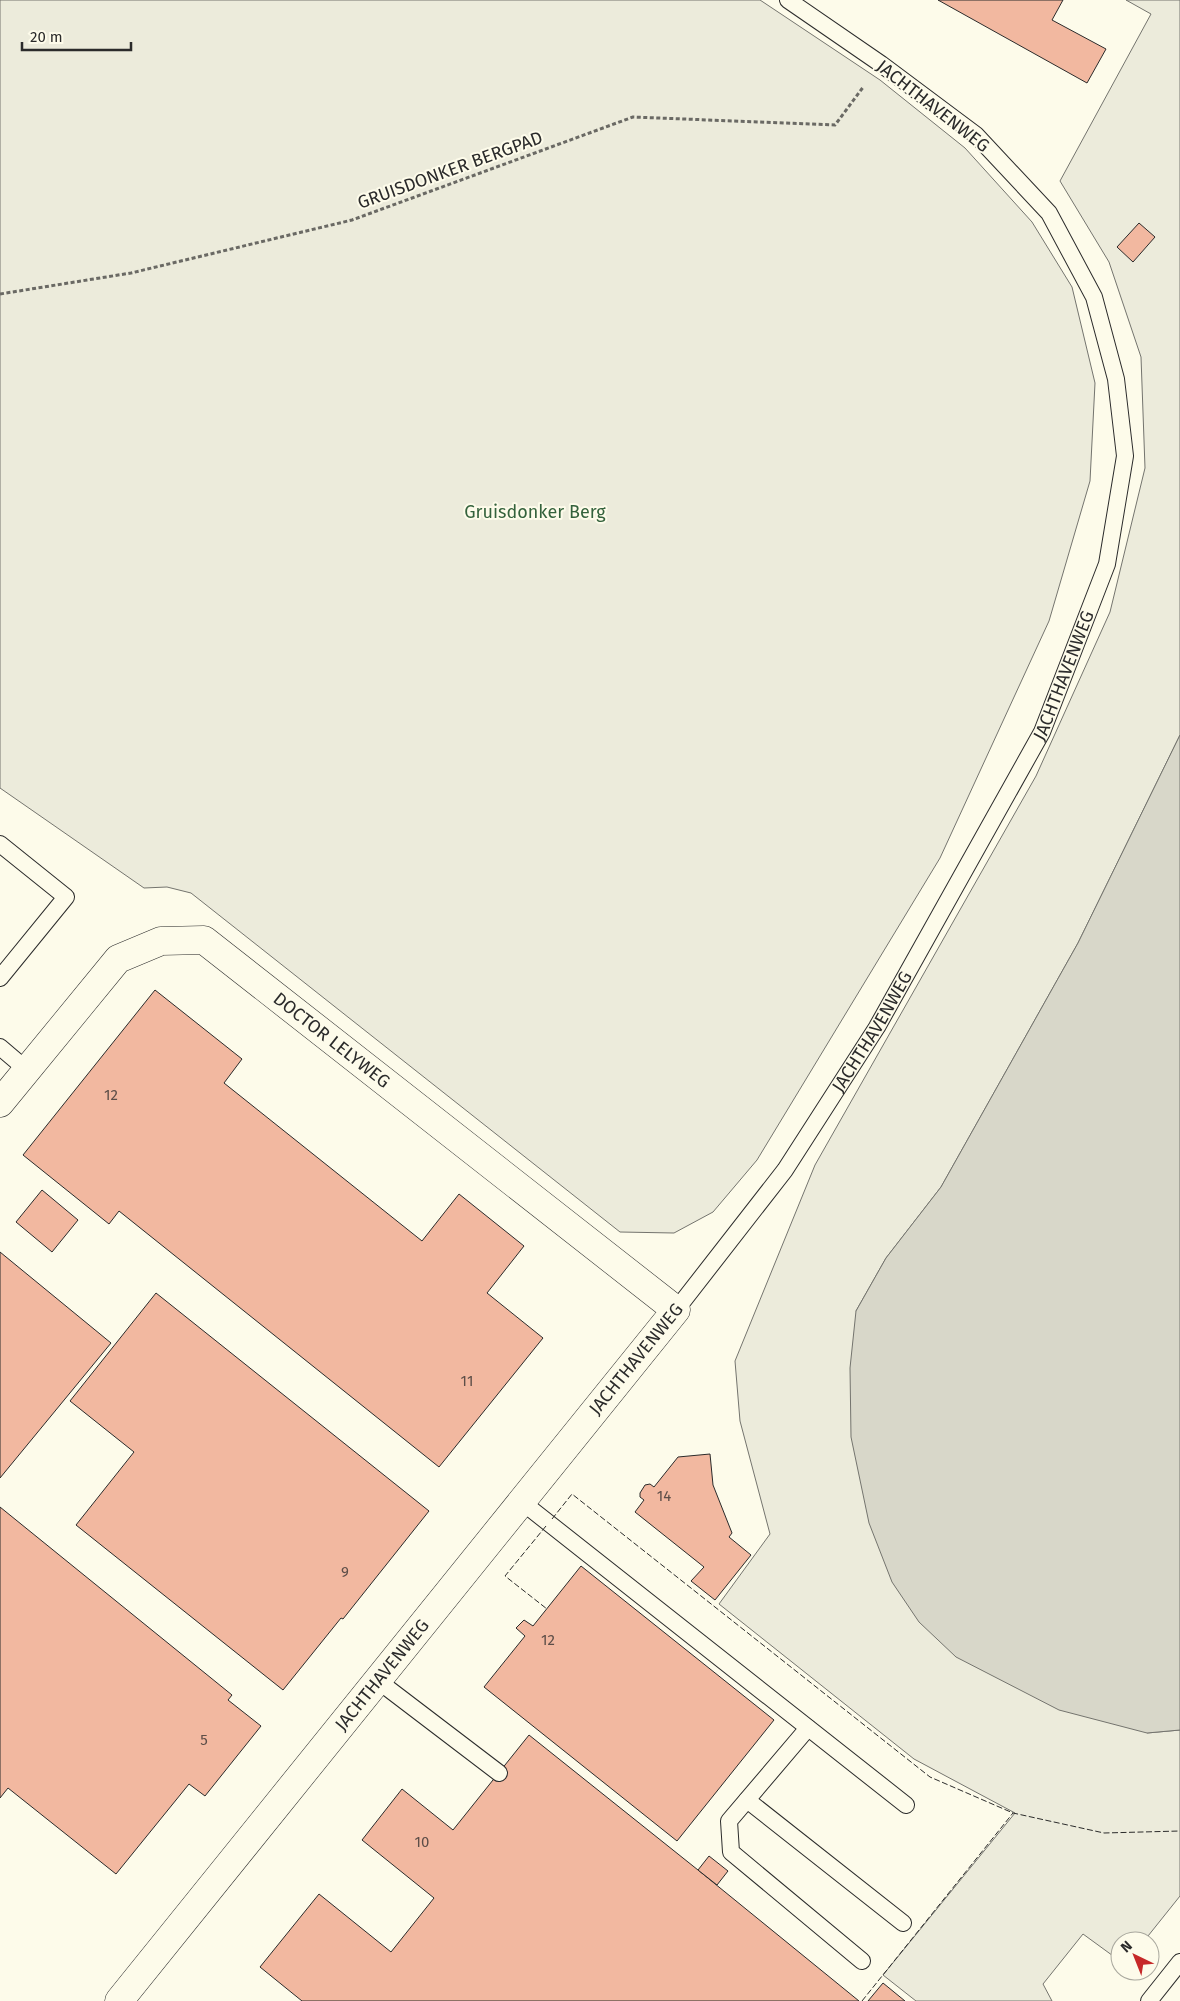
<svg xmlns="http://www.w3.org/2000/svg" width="1180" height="2001" font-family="'Fira Sans',sans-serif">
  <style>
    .green { fill: #ecebdb; stroke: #74746e }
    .water { fill: #d8d7c9; stroke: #74746e }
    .building { fill: #f2b8a0; stroke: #2b2b2b }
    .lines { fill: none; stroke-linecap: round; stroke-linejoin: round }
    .service-casing { stroke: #2b2b2b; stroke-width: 18 }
    .minor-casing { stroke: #2b2b2b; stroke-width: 29 }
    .path { stroke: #6a6964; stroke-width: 3; stroke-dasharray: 4 2.5; stroke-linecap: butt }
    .service { stroke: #fdfbea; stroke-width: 16 }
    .minor { stroke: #fdfbea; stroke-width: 28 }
    .fence { stroke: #2b2b2b; stroke-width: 1; stroke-dasharray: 6 2.5; stroke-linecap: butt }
    .labels { text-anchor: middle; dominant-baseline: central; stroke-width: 4; stroke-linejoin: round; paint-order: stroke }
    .number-label { font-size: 15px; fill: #5d4e48 }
    .street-label { font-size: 18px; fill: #2b2b2b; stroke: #fdfbea }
    .park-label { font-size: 18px; fill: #34623c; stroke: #fdfbea }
  </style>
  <rect width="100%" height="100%" fill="#fdfbea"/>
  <!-- green -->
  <g class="green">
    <path d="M0,0H760L880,80L965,148L1032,222L1072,287L1095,383L1090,481L1049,621L940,858L757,1160L713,1212L674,1233L620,1232L191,893L167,887L144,888L0,788Z"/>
    <path d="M1126,0H1180V735L1078,943L941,1187L886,1258L856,1311L1147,1733L1180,1730V1896L1144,1941H1120V1961L1083,1934L1043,1984L1052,2001H916L883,1975L1015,1813L914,1759L719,1604L770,1534L740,1421L735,1361L815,1165L1036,776L1110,612L1145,468L1141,357L1109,262L1060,181L1151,14Z"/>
  </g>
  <!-- water -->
  <path class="water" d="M1180,735V1730L1147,1733L1059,1710L956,1657L919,1622L892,1582L869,1523L851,1437L850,1368L856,1311L886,1258L941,1187L1078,943Z"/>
  <!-- building -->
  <g class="building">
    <path d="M938,0H1063L1052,20L1106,49L1087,83Z"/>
    <path d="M1139,223L1155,237L1133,262L1117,247Z"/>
    <path d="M155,990L242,1059L224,1083L422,1241L459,1194L524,1246L487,1293L543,1338L439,1467L119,1211L109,1224L23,1155Z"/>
    <path d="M42,1190L78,1220L52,1252L16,1222Z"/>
    <path d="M0,1252L111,1343L0,1478Z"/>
    <path d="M156,1293L429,1511L343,1619L341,1618L283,1690L76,1525L134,1452L70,1401Z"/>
    <path d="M710,1454L713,1485L732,1533L729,1537L751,1555L715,1600L691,1581L704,1567L635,1512L644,1500L640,1497V1493L645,1485L650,1484L654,1487L678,1457Z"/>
    <path d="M0,1507L232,1695L228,1700L261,1726L205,1796L189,1784L116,1874L8,1788L0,1798Z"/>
    <path d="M581,1566L774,1720L677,1841L484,1687L525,1636L516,1628L524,1620L533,1626Z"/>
    <path d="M529,1735L698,1870L859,2001H302L260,1967L319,1894L391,1952L434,1898L362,1840L402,1789L453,1830Z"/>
    <path d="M709,1856L728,1871L717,1885L698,1870Z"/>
    <path d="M883,1983L905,2001H868Z"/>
  </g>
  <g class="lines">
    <defs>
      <g id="service">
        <path d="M0,844L66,897L0,978"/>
        <path d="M0,1047L27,1070"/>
        <path id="s1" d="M676,1310L785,1170L877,1027L1042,732L1107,564L1125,456L1116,379L1094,297L1049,213L976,135L881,64L788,0"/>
        <path d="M522,1502L906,1805"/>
        <path d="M377,1680L499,1773"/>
        <path d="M808,1728L729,1821L731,1852L862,1961"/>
        <path d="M747,1800L903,1923"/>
        <path d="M1149,2001L1180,1962"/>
      </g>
      <g id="minor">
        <path id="s2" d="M0,1103L118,959L161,941L204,940L676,1310L119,2001"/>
      </g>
    </defs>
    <!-- service casing -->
    <use href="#service" class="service-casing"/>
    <!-- minor casing -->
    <use href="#minor" class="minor-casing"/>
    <!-- path -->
    <path class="path" d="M0,294L131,273L352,220L633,117L835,125L864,86"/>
    <!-- service -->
    <use href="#service" class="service"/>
    <!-- minor -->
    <use href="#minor" class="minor"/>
    <!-- fence -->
    <g class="fence">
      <path d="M552,1519L572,1494L930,1777L1013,1813L1104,1833L1180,1831"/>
      <path d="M546,1526L505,1576L547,1609"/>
      <path d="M862,2001L1013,1813"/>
    </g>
  </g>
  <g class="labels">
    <!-- number labels -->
    <g class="number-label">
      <text x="111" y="1095">12</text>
      <text x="467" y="1381">11</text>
      <text x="664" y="1496">14</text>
      <text x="345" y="1572">9</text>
      <text x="548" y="1640">12</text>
      <text x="204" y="1740">5</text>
      <text x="422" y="1842">10</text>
    </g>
    <!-- street labels -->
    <g class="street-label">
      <text transform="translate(933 106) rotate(38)">JACHTHAVENWEG</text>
      <text transform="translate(450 170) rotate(-20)">GRUISDONKER BERGPAD</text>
      <text stroke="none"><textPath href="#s1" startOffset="746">JACHTHAVENWEG</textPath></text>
      <text stroke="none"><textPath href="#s1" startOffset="341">JACHTHAVENWEG</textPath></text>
      <text stroke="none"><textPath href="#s2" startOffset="438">DOCTOR LELYWEG</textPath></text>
      <text transform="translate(636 1359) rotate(-51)">JACHTHAVENWEG</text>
      <text transform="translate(382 1675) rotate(-51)">JACHTHAVENWEG</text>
    </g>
    <!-- park labels -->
    <g class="park-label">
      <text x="535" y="512">Gruisdonker Berg</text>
    </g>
  </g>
  <!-- north arrow -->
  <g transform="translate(1135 1956) rotate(317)"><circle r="24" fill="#fdfbea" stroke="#a9a89e"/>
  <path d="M0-4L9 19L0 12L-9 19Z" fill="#c62828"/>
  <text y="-8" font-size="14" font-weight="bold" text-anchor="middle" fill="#2b2b2b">N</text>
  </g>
  <!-- scale -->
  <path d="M22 42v8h109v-8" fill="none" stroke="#2b2b2b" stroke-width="2.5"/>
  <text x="30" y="42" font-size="15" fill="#2b2b2b" stroke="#fdfbea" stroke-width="4" paint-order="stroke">20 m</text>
</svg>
